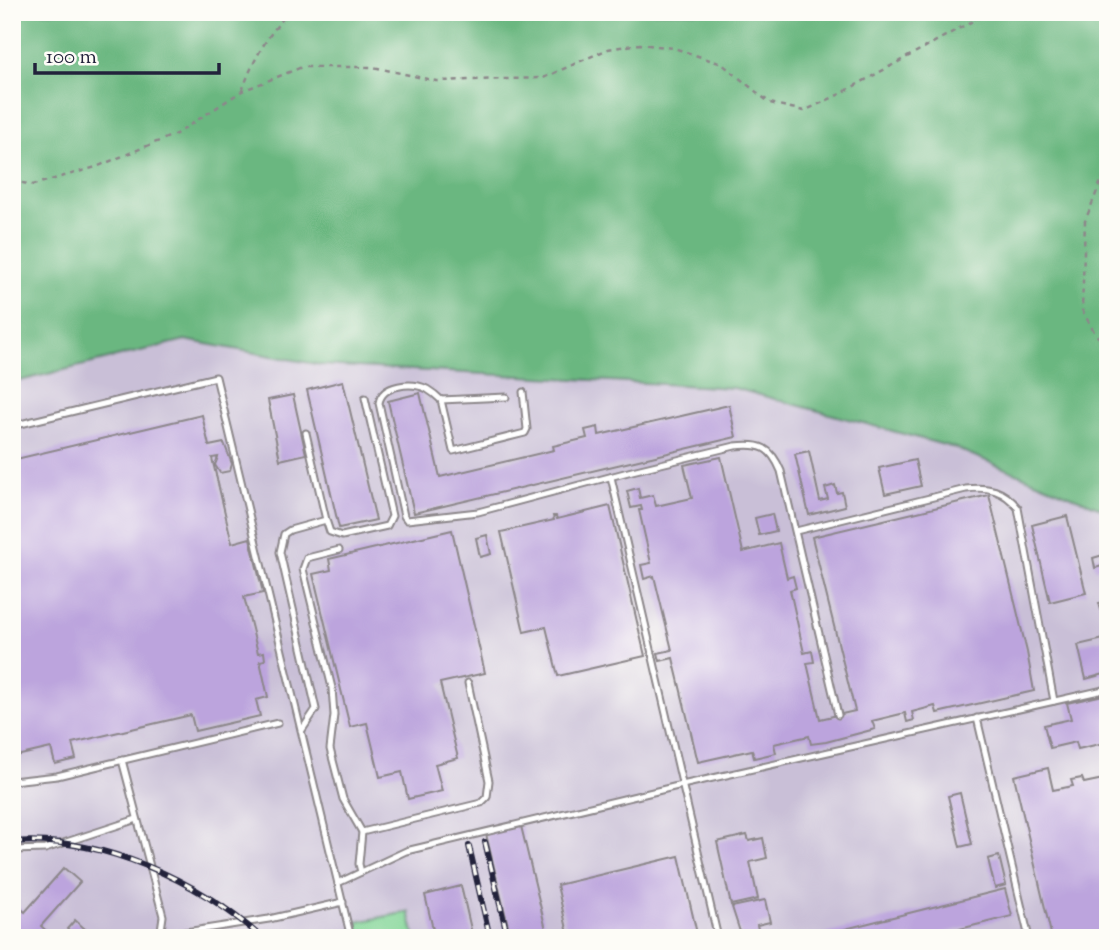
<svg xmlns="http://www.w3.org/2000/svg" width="1120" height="950" font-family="'Sorts Mill Goudy',serif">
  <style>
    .industrial { fill: #c9bfd7 }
    .green { fill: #83d698; stroke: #527c6a; stroke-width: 2 }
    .forest { fill: #6ab780; stroke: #466c5e; stroke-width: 2 }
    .building { fill: #bca4dd }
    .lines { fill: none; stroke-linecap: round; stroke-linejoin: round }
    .service-casing { stroke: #8c878a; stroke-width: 9 }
    .path { stroke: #8c878a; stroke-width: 2.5; stroke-dasharray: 5 5; stroke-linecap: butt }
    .service { stroke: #fff; stroke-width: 5 }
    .rail-casing { stroke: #22223b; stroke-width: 6 }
    .rail { stroke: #fdfcf7; stroke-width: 3.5; stroke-dasharray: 10; stroke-linecap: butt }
  </style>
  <rect width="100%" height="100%" fill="#fdfcf7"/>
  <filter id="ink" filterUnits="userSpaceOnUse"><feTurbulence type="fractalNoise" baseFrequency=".0143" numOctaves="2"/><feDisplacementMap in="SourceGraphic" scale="14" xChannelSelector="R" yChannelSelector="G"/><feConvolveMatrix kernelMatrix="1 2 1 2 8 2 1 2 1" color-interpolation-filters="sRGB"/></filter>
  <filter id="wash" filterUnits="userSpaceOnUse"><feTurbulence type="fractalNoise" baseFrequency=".00686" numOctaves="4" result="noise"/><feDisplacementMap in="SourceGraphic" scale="28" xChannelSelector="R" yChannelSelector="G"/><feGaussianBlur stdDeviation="1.57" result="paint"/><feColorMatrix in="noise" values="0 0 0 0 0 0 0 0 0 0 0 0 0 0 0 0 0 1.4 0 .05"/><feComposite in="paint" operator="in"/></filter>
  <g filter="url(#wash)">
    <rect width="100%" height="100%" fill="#f6ecd8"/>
    <!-- industrial -->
    <path class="industrial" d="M185,340L321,365L734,388L955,448L1108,511V938H12V379L20,381Z"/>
    <!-- green -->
    <path class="green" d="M409,912L415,938H360L357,922Z"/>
    <!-- forest -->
    <path class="forest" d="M12,12H1108V511L955,448L734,388L321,365L185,340L20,381L12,379Z"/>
    <g id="blocks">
      <!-- building -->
      <g class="building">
        <path d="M343,381L376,520L339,528L307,390Z"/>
        <path d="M420,393L440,477L554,450L553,446L587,438L585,430L598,427L599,435L729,405L736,437L414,513L388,401Z"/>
        <path d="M293,395L306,454L280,460L268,400Z"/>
        <path d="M202,415L209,446L224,443L232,464L230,471L220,473L215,465L218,457L212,458L232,543L250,538L263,593L244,597L258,653L264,652L265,660L260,661L268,697L256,700L260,716L195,731L191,715L72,743L76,759L55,764L51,748L12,757V460Z"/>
        <path d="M809,451L820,501L828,499L825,488L835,485L837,493L842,492L845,506L809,515L795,454Z"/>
        <path d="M721,457L743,552L779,543L787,578L793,576L796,588L790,590L804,653L812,651L814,662L807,663L820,719L855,711L812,537L989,495L1027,652L1034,691L937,713L935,706L912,712L914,720L907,722L905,713L872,721L875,729L826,742L811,744L809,736L774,744L776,753L754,758L752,750L698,762L673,658L660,661L658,653L672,650L654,576L644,579L641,565L651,563L639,510H642L641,506L631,508L627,491L638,488L640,498L653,495L656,506L692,498L684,465Z"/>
        <path d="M915,460L921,486L885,494L879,468Z"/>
        <path d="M610,506L645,656L558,676L546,627L524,632L501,532L554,520L553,516H556L557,519Z"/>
        <path d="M772,514L776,531L759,535L755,518Z"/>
        <path d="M1067,516L1086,593L1050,602L1032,525Z"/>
        <path d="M452,530L485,673L440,683L458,758L435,764L442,791L408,799L402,772L380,777L367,723L350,727L313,574L331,570L329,559Z"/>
        <path d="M487,535L491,554L480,557L476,538Z"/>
        <path d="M1103,555L1106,565L1095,568L1093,558Z"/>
        <path d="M1108,601V620L1104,621L1099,603Z"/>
        <path d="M1108,638V673L1086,679L1078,645Z"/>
        <path d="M1108,694V742L1078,749L1076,742L1050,748L1044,725L1071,719L1067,703Z"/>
        <path d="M1048,768L1053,790L1073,786L1071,780L1082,778L1084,783L1108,778V938H1052L1014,776Z"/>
        <path d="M960,793L972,844L960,847L948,796Z"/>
        <path d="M521,826L548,938H511L486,834Z"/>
        <path d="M747,835L749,841L763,838L767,858L750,862L758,899L731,905L717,842Z"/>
        <path d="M679,856L698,938H569L557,885Z"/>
        <path d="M999,856L1006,885L995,888L988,859Z"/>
        <path d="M64,868L80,882L41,926L54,938H12V901L25,912Z"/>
        <path d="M461,886L473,938H435L425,895Z"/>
        <path d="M1005,889L1012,916L924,938H809Z"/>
        <path d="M765,900L770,922L757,925L760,938H742L732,907Z"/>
        <path d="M75,920L95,938H77L67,929Z"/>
      </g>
    </g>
  </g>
  <g filter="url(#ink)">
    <use href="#blocks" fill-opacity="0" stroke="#8c878a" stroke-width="2"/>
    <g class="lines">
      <defs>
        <g id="service">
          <path d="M523,392L527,429L525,433L453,451L441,400C437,396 432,392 427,389C412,382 382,384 379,403L404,516L407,520L478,512L632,471L735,446C761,443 771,447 781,471L838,715"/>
          <path d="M441,400L506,397"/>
          <path d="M12,426L216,377L351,938"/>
          <path d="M611,477L718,938"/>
          <path d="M326,520L330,532L342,536L387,526L392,516L365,398"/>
          <path d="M796,531L966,489C988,486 1004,490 1018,508L1054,701"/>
          <path d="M339,550L307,558L303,569L332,688L334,715L330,749L343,799L362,832L359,864L361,872"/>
          <path d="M977,718L1029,938"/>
          <path d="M302,730L316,709L280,552L284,534L290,530L326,520L306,433"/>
          <path d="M122,760L163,916L160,937"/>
          <path d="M12,781L57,776L278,723"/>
          <path d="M362,832L481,803L487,797L489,781L468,683"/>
          <path d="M12,850L45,849L137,819"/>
          <path d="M338,883L406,851L682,785L1108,689"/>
          <path d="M160,936L269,919L343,902"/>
        </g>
      </defs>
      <!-- service casing -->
      <use href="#service" class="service-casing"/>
      <!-- path -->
      <g class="path">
        <path d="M242,91C254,59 265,38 289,12"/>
        <path d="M1108,164L1085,221L1082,310L1096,335L1108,345"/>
        <path d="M12,181L33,185L96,167L176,134L242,91L302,67H373L436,81L543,78L608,49L640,44L674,48L722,64L770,103L804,111L838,95L989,12"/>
      </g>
      <!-- service -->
      <use href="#service" class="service"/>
      <defs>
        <g id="rail">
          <path d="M12,842C100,835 198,880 262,938"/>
          <path d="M485,842L508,938"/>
          <path d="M469,846L490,938"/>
        </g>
      </defs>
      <!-- rail casing -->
      <use href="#rail" class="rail-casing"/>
      <!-- rail -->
      <use href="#rail" class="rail"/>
    </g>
  </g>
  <!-- margin -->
  <rect width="1120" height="950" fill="none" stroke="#fdfcf7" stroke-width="42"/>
  <!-- scale -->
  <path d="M35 63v10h184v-10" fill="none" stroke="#22223b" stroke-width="3.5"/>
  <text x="46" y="63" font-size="21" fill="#22223b" stroke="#fdfcf7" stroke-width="5" paint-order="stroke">100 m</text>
</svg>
